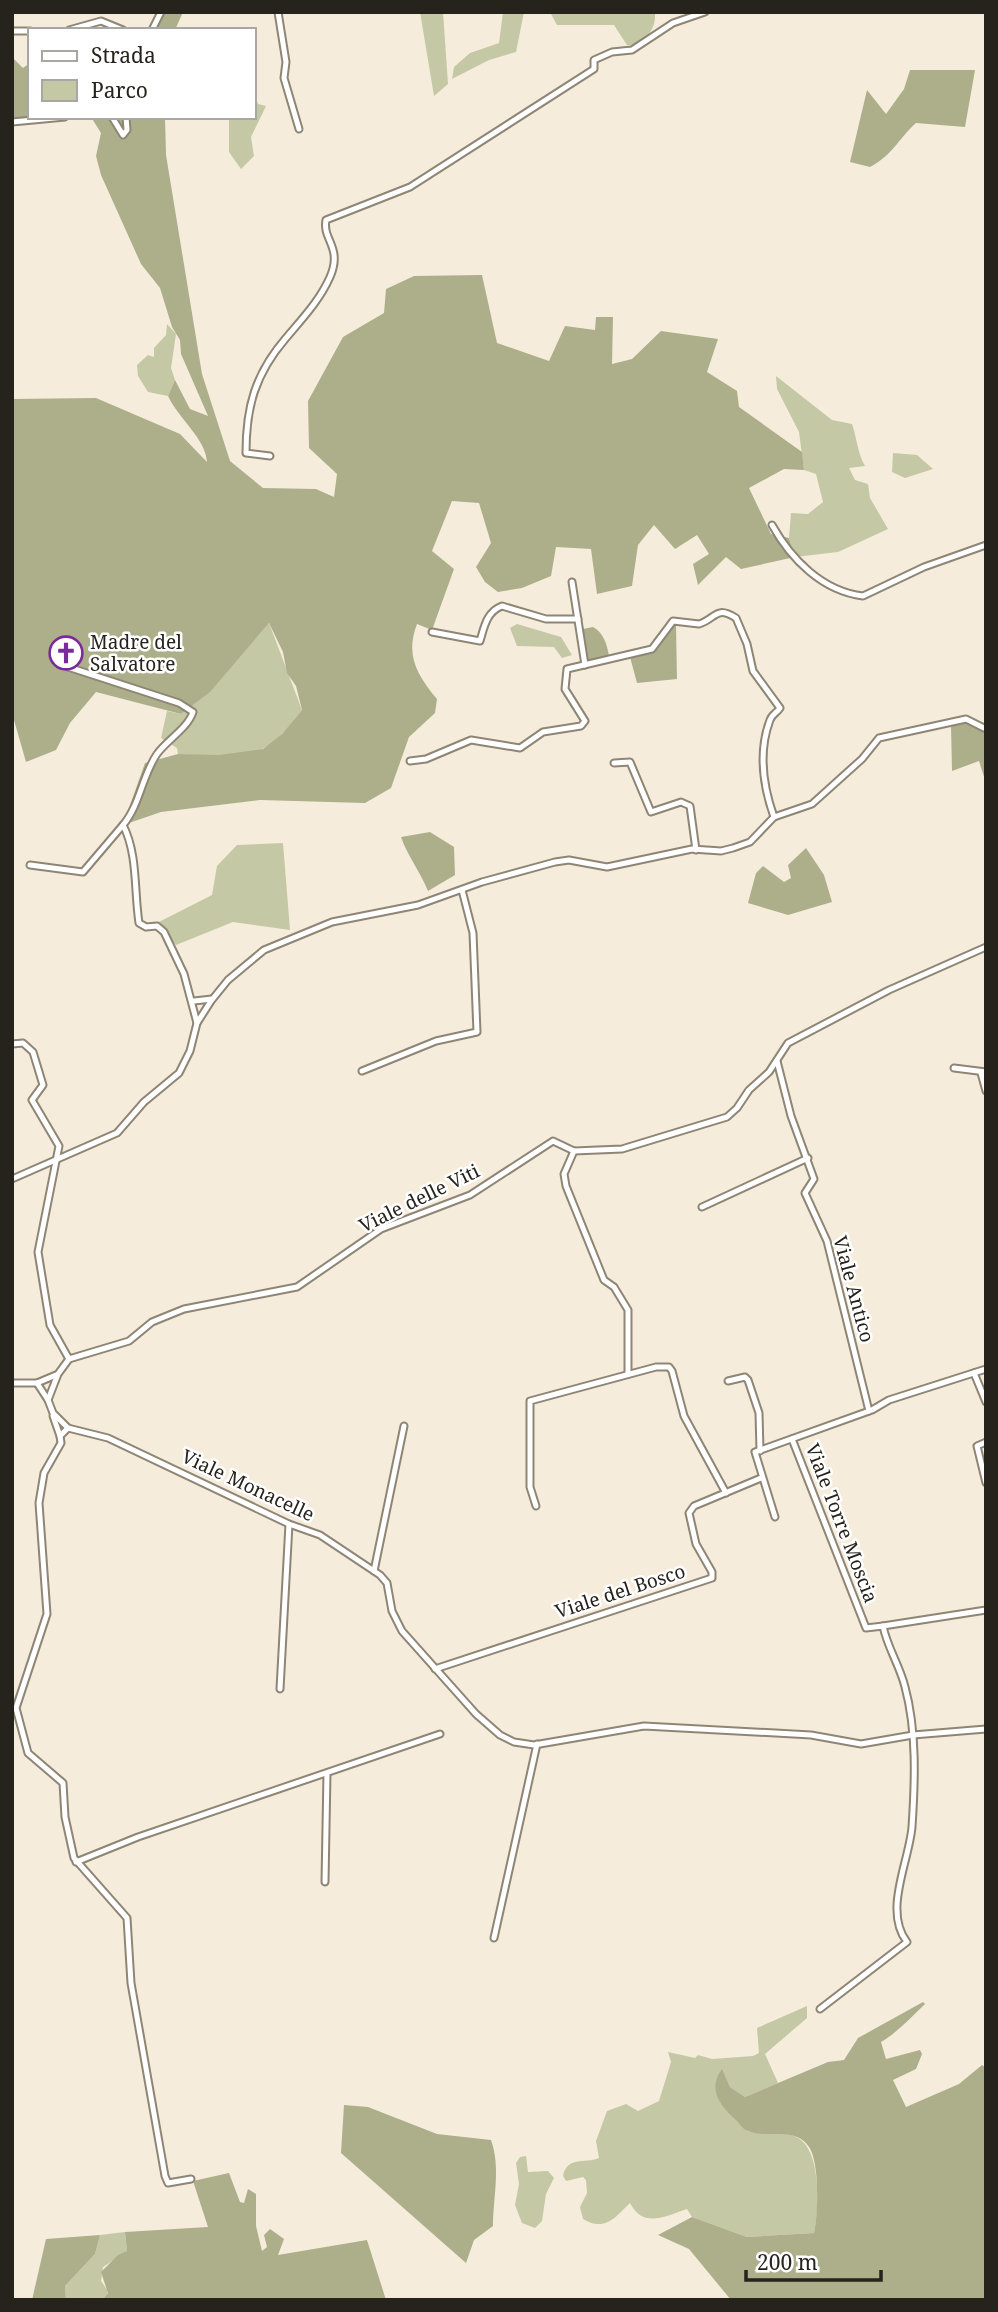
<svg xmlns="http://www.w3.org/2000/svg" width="998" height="2312" font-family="'Noto Serif',serif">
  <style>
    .green { fill: #c4c8a4 }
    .forest { fill: #acaf8a }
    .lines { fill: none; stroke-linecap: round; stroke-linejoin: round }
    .minor-casing { stroke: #8e8575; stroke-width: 9 }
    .minor { stroke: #fff; stroke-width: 5 }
    .labels { text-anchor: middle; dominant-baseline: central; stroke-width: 5; stroke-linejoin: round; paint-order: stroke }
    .poi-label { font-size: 19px; fill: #26221c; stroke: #fff; text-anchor: start }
    .street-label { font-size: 19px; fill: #26221c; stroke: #fff }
  </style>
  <rect width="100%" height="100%" fill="#f6ecdb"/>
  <!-- green -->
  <g class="green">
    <path d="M420,12H443L448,84L434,96Z"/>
    <path d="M503,12H524L516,52L489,60L452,79L454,67L470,53L499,43Z"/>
    <path d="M550,12H655C656,30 648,35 636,46L627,45L614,25H557Z"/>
    <path d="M255,97L258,104L266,106L251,137L254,156L241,169L229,152V120L231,117H254Z"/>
    <path d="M167,324L176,334L171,368L175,380L168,396L148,392L138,376L137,365L148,355L154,357V348L166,335Z"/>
    <path d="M776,376L832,420L852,424C857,438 857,452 865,466L849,468L855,480L868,484L870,498L888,529L838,552L795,557L789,538L791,513L808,514L823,502L816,474L804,470L799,432L777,389Z"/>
    <path d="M893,453L917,455L933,469L905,478L892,472Z"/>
    <path d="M269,623L302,710C291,723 278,742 262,749C237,759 204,755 178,754L177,748L161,738L167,711L181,714L209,692Z"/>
    <path d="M517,624L561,637L572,655L562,658L554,647L517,646L510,628Z"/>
    <path d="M283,843L290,930L233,922L176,945L157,923L212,895L217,866L237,845Z"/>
    <path d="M807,2006V2018L765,2054L778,2083L745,2097L730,2087L722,2070L747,2131C761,2133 783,2131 796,2137C822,2148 819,2210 814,2233L747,2237L692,2217L687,2209C666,2216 643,2229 630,2203C617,2215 606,2233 583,2219L580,2207L587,2193L586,2180L583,2177L566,2181L563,2176C567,2156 584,2164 599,2158L596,2141L607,2111L626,2104L638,2111L659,2101L671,2062L668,2052L695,2058L698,2055L712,2059L753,2056L759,2053L757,2028Z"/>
    <path d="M526,2156L528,2172L548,2171L554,2178L546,2194L542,2221L535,2228L522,2223L515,2205L519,2184L516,2163L520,2157Z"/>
    <path d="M125,2232L127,2251L103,2267L101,2281L108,2291L106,2298L66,2300L65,2286L95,2254L100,2235Z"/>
  </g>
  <!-- forest -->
  <g class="forest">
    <path d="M160,12H183L175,30H151Z"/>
    <path d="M12,47V57L23,68L30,63V117H47L12,120Z"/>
    <path d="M910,70H975L965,127L916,123C898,139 893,155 870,167L850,162L867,90L886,114L904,89Z"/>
    <path d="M91,117H165L166,155L202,374L230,461L263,488L316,489L334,497L337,474L309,448L308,401L343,337L384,313L386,289L414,276L482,275L497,343L549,361L565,326L595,330L596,317H613L612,364L632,359L661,331L718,339L707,372L737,391L739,407L802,452L804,470L784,469L749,488L771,534L789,538L795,557L741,569L726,557L698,585L693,564L709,554L697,535L675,549L654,525L638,545L632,586L597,594L591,549L556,547L551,576L522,588L498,592L485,582L476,567L491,543L479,503L452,501L432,551L454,569L432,630L417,624C405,655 417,675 437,699L435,713L409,737L391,788L365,803L260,800L161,812L123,825L145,763L178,754L219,755L263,749L282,734L302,710L296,686L287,673L283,652L269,623L210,692L181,714L96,692L70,723L56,750L26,762L12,713V399L96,398L180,434L207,462C206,439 178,418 168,396L175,380L190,409L208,416L181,354L180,340L172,327L160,288L141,264L101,175L96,156L101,133Z"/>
    <path d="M673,625L676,626L677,679L637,683L630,657L658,648L665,632Z"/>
    <path d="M593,627C604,633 607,645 609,656L588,662L583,629Z"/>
    <path d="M964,722L975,724L986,735V783L979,761L952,771L951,726Z"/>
    <path d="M430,832L454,847L455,875L428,891C420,871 408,857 401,837Z"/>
    <path d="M806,848L824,875L832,902L788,915L748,903L756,873L763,866L784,882L791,878L788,865Z"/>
    <path d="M923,2002L925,2004C910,2018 898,2032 881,2042L886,2059L920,2050L922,2054L916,2069L893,2080L906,2107L959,2084L982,2065L986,2068V2300H731L689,2249L658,2235L692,2217L747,2237L814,2233C818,2216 820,2163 809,2147C795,2126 767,2139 748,2131C743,2130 739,2123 736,2120C720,2106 707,2089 722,2069L730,2087L745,2097L828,2062L844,2060L858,2038Z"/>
    <path d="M344,2105L368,2107L437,2134L491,2140C501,2168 493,2198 493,2226L474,2240L466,2263L341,2153Z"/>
    <path d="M229,2173L240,2202L244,2203L248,2189L256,2194V2226L262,2251L267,2247L264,2235L270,2229L284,2239L278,2255L367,2240L386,2300H103L108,2293L101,2272L118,2255L127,2251L125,2232L208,2227L193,2181Z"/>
    <path d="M100,2235L95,2254L65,2286L66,2300H32L46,2239Z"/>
  </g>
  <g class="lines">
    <defs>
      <g id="minor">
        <path d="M278,12L286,62L284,78L299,129"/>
        <path d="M69,30L101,21L123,30"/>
        <path d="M152,30L161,12"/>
        <path d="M12,31H30"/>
        <path d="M112,117L123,135L127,130L126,117"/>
        <path d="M12,122L65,117"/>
        <path d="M270,456L246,453C246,407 255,374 286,338C302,319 320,300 330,277C343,247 322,240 326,220L410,187L594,69V60L612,52L632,50L673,23L705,12"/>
        <path d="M772,525C791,559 822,591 863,596L924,567L986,545"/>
        <path d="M572,582L585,665"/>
        <path d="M432,632L480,641C484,628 486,612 502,606L546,619H578"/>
        <path d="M68,667L179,703L193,712C188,728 167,740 157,754C142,776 140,805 123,825C138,854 134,891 139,923L146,927L157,926L164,932L184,974L197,1023"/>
        <path d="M410,761L426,759L471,740L520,748L543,732L581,726L585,721L565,689L567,669L652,649L673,621L699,624C716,619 715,605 736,618L747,644L753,671L780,708C777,713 772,714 770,720C758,752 763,786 774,817"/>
        <path d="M614,763L630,762L651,812L681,802L690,806L696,850"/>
        <path d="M30,865L83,872L123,825"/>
        <path d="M194,1001L212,999"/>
        <path d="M12,1044L23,1043L33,1052L43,1085L32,1100L59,1146L38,1252L50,1325L69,1359"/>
        <path d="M777,1061L791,1116L814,1179L805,1193L827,1241L869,1411"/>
        <path d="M954,1068L986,1072"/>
        <path d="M362,1071L436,1041L477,1032L473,933L462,890"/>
        <path d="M981,1073L986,1091"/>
        <path d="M574,1151L564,1174L566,1186L604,1280L614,1287L628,1310V1374"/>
        <path d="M12,1179L117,1133L144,1102L179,1073L190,1051L197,1023L211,1001L228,980L264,950L332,922L418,905L482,882L555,862L569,860L607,867L692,849L721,851L733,848L750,842L774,817L812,804L862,759L879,738L966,719L986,729"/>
        <path d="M702,1207L808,1158"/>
        <path d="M69,1359L58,1374L48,1400L53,1413L68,1428L108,1438L289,1524L320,1535L380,1575L387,1583L392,1611L402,1631L476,1714L500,1735L514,1742L534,1745L644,1726L811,1735L861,1744L913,1735L986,1729"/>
        <path d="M69,1359L129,1341L152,1322L184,1309L297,1287L381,1229L470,1195L553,1141L574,1151L622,1149L727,1117L737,1108L749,1090L769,1072L788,1043L889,990L986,947"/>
        <path d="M974,1373L986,1402"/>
        <path d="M728,1381L745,1377L748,1380L759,1413L760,1451"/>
        <path d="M12,1383H37L56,1375"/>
        <path d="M37,1383L48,1400"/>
        <path d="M53,1416L60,1436"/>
        <path d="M68,1428L60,1436L61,1443L44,1473L39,1503L47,1614L16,1708L28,1753L63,1783L65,1817L74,1858L127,1918L131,1983L165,2176L168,2183L191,2179"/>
        <path d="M792,1439L866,1628L883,1626C887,1647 900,1666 905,1687C917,1731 915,1782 912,1827C909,1862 883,1911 907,1942L820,2009"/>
        <path d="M986,1442L977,1446L986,1483"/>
        <path d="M536,1506L530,1487V1401L656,1367H669L672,1371L684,1416L726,1493"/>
        <path d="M775,1517L755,1452L872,1410L889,1400L986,1369"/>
        <path d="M374,1571L404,1426"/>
        <path d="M883,1626L986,1610"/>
        <path d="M435,1669L712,1578V1572L696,1544L689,1513L694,1506L761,1478"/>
        <path d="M280,1689L289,1524"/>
        <path d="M76,1862L138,1837L440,1734"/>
        <path d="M325,1882L327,1773"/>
        <path d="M494,1938L537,1744"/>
      </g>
    </defs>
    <!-- minor casing -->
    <use href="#minor" class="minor-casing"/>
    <!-- minor -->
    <use href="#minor" class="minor"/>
  </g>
  <!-- icons -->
  <defs>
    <symbol id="church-ring" viewBox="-11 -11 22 22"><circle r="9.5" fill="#fff" stroke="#7a2a9b" stroke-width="1.5"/><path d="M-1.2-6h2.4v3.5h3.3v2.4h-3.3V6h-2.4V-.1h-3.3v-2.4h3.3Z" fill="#7a2a9b"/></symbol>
  </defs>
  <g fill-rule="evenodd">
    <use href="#church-ring" x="47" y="634" width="38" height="38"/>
  </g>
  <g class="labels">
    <!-- poi labels -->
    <g class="poi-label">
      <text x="90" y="642">Madre del<tspan x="90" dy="22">Salvatore</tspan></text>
    </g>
    <!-- street labels -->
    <g class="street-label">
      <text transform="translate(419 1198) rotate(-26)">Viale delle Viti</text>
      <text transform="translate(854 1289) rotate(75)">Viale Antico</text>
      <text transform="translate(248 1485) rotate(25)">Viale Monacelle</text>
      <text transform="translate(842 1523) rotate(69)">Viale Torre Moscia</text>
      <text transform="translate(620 1591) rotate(-18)">Viale del Bosco</text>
    </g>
  </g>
  <!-- border -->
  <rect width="998" height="2312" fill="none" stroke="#26221c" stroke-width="28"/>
  <!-- legend -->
  <rect x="28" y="28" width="228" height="91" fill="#ffffff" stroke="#a8a7a4" stroke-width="2"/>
  <rect x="42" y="51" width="35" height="10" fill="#ffffff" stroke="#a8a7a4" stroke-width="2"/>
  <text x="91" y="63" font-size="21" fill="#26221c">Strada</text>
  <rect x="42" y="80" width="35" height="21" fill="#c4c8a4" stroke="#a8a7a4" stroke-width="2"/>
  <text x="91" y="98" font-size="21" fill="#26221c">Parco</text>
  <!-- scale -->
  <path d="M746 2270v10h135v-10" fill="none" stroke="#26221c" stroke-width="3.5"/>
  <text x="757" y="2270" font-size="21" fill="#26221c" stroke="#ffffff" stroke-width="5" paint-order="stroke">200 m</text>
</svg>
